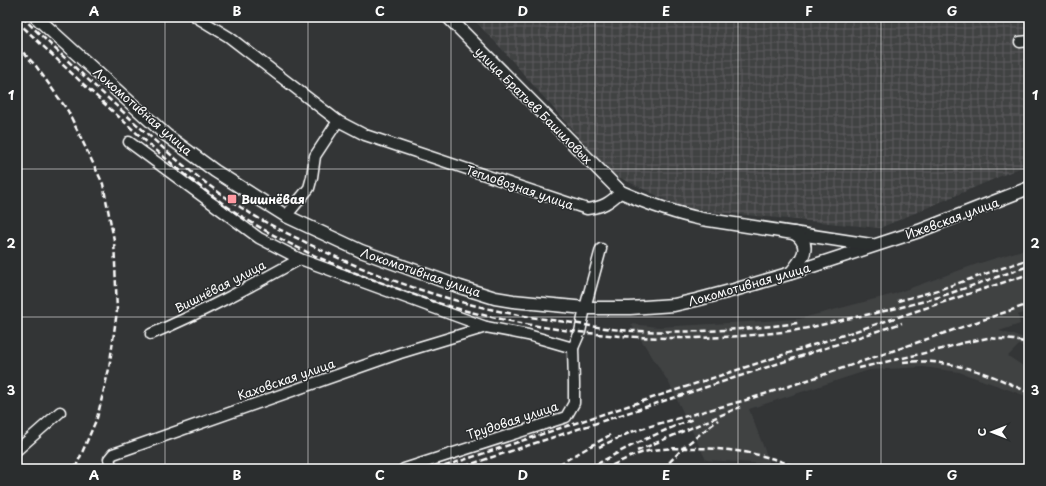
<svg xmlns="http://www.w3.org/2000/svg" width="1046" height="486" font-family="'Playpen Sans',sans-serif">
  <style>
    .built { fill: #404243 }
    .industrial { fill: url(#industrial-grid) }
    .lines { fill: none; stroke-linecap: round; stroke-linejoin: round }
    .minor-casing { stroke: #fff; stroke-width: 13 }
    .tertiary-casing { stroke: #fff; stroke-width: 15 }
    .minor { stroke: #2a2d2e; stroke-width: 10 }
    .tertiary { stroke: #2a2d2e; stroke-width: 12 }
    .rail { stroke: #fff; stroke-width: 2.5; stroke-dasharray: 6 3; stroke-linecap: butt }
    .grid { fill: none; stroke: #fff; stroke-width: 1; stroke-opacity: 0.55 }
    .poi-dot { fill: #ff9aa2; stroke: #2a2d2e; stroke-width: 1.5 }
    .labels { text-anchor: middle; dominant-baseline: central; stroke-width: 3; stroke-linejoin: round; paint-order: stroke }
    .street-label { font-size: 12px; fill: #fff; stroke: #2a2d2e }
    .poi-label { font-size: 12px; font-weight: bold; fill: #fff; stroke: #2a2d2e; text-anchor: start }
    .neatline { fill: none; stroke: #fff; stroke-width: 1.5 }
    .grid-label { font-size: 13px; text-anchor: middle; font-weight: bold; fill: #fff }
  </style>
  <defs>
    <pattern id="industrial-grid" width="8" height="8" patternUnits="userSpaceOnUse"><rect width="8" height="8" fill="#404243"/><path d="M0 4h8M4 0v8" fill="none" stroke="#5d5e5f"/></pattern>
  </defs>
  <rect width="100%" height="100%" fill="#333536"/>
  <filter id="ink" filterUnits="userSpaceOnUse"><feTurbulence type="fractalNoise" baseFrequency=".025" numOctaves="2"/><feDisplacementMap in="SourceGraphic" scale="8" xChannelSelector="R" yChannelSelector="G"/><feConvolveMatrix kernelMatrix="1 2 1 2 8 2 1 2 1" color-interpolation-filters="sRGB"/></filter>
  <g filter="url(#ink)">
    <!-- built -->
    <path class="built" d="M1029,248V311L1018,315L1020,324L999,331L1029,339V348L1019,345L1008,356L1029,370V397L959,372L923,367L869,370L749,409L770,464L706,460L669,383L631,324L659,327L799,319L894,294L977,264Z"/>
    <!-- industrial -->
    <path class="industrial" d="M471,17H1029V164L880,228L685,209L610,173L500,47Z"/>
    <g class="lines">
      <defs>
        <g id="minor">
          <path d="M196,17L229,37L338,121L365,135L587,209C603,207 609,203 621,192"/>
          <path d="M1020,42L1029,41"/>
          <path d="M129,142L259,238L300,259L486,327L528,335L573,348"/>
          <path d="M286,216L309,188L312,177L315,156L338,121"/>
          <path d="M151,334C203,312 251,286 300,259"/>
          <path d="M17,450L60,412"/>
          <path d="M112,469L109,459L113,454L400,353L486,327"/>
          <path d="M404,469L566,417L574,403V384L573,348L580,332L585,308L601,249"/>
        </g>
        <g id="tertiary">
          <path d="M36,17L166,135L215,171L286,216L361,251L460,287L495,298L513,301L585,308H630L674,305L696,300L734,290L791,273L919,231L1029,188"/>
          <path d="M448,17L621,192C649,204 673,213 702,219L871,245"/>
          <path d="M791,273C801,261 814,245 794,233"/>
        </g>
      </defs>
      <!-- minor casing -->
      <use href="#minor" class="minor-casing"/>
      <!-- tertiary casing -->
      <use href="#tertiary" class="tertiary-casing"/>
      <!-- minor -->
      <use href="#minor" class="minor"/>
      <!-- tertiary -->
      <use href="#tertiary" class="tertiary"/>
      <!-- rail -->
      <g class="rail">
        <path d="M22,17C54,48 87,79 121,110C157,143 194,177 236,204C256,218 278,229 301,240C370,275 443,301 519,315C535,318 551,320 567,322C590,326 613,330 636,331C691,333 744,330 798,323"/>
        <path d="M17,21C51,54 85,86 119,117C155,150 192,182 232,210C280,242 334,266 388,285C409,293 430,301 452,307C564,338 682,346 797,330C813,327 830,323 846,319C877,313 908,306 939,297C969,287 999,276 1029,266"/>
        <path d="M17,46L36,66L68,111L103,184L114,240L117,311L109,369L97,418L75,469"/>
        <path d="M898,301L938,290L1029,259"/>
        <path d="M903,362C947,358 991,373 1029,393"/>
        <path d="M859,368L942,349L962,343L988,338L1014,340L1029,343"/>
        <path d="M599,447L631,432L661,423L746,400L808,380L1029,304"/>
        <path d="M637,451L740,407"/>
        <path d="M436,469L1029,274"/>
        <path d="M456,469L902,323"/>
        <path d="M551,469L610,435"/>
        <path d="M589,469C622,449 657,433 693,419"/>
        <path d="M604,469C616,464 628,457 641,453C658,448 677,448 695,448C734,449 764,453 800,469"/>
        <path d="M663,469L685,446L718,420"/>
      </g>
    </g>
  </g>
  <!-- grid -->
  <path class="grid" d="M165,17V469M308,17V469M451,17V469M595,17V469M738,17V469M881,17V469M17,169H1029M17,317H1029"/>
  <!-- markers -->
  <rect class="poi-dot" x="227" y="194" width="10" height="10" rx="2"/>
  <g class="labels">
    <!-- street labels -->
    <g class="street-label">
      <text transform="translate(534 105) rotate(45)">улица Братьев Башиловых</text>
      <text transform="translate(143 111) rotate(41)">Локомотивная улица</text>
      <text transform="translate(520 187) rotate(19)">Тепловозная улица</text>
      <text transform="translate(952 218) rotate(-20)">Ижевская улица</text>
      <text transform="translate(421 272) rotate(19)">Локомотивная улица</text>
      <text transform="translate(749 284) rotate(-16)">Локомотивная улица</text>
      <text transform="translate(220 286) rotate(-27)">Вишнёвая улица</text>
      <text transform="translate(286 379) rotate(-19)">Каховская улица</text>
      <text transform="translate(512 420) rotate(-18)">Трудовая улица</text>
    </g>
    <!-- poi labels -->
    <g class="poi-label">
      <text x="241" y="199">Вишнёвая</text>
    </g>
  </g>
  <!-- margin -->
  <rect width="1046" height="486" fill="none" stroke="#2a2d2e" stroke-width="44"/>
  <!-- north arrow -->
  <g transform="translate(992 432) rotate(270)" stroke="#2a2d2e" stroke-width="3" paint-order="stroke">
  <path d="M0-3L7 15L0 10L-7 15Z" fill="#ffffff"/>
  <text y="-6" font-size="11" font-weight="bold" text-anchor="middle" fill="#ffffff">С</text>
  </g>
  <rect x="22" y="22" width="1002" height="442" class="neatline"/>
  <g class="grid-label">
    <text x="94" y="16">A</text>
    <text x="237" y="16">B</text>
    <text x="380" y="16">C</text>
    <text x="523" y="16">D</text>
    <text x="666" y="16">E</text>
    <text x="809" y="16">F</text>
    <text x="952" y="16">G</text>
    <text x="11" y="100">1</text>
    <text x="1035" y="100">1</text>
    <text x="11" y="248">2</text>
    <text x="1035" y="248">2</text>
    <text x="11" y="395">3</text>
    <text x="1035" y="395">3</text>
    <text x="94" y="480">A</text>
    <text x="237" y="480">B</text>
    <text x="380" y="480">C</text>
    <text x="523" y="480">D</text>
    <text x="666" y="480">E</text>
    <text x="809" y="480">F</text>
    <text x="952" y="480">G</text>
  </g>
</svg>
